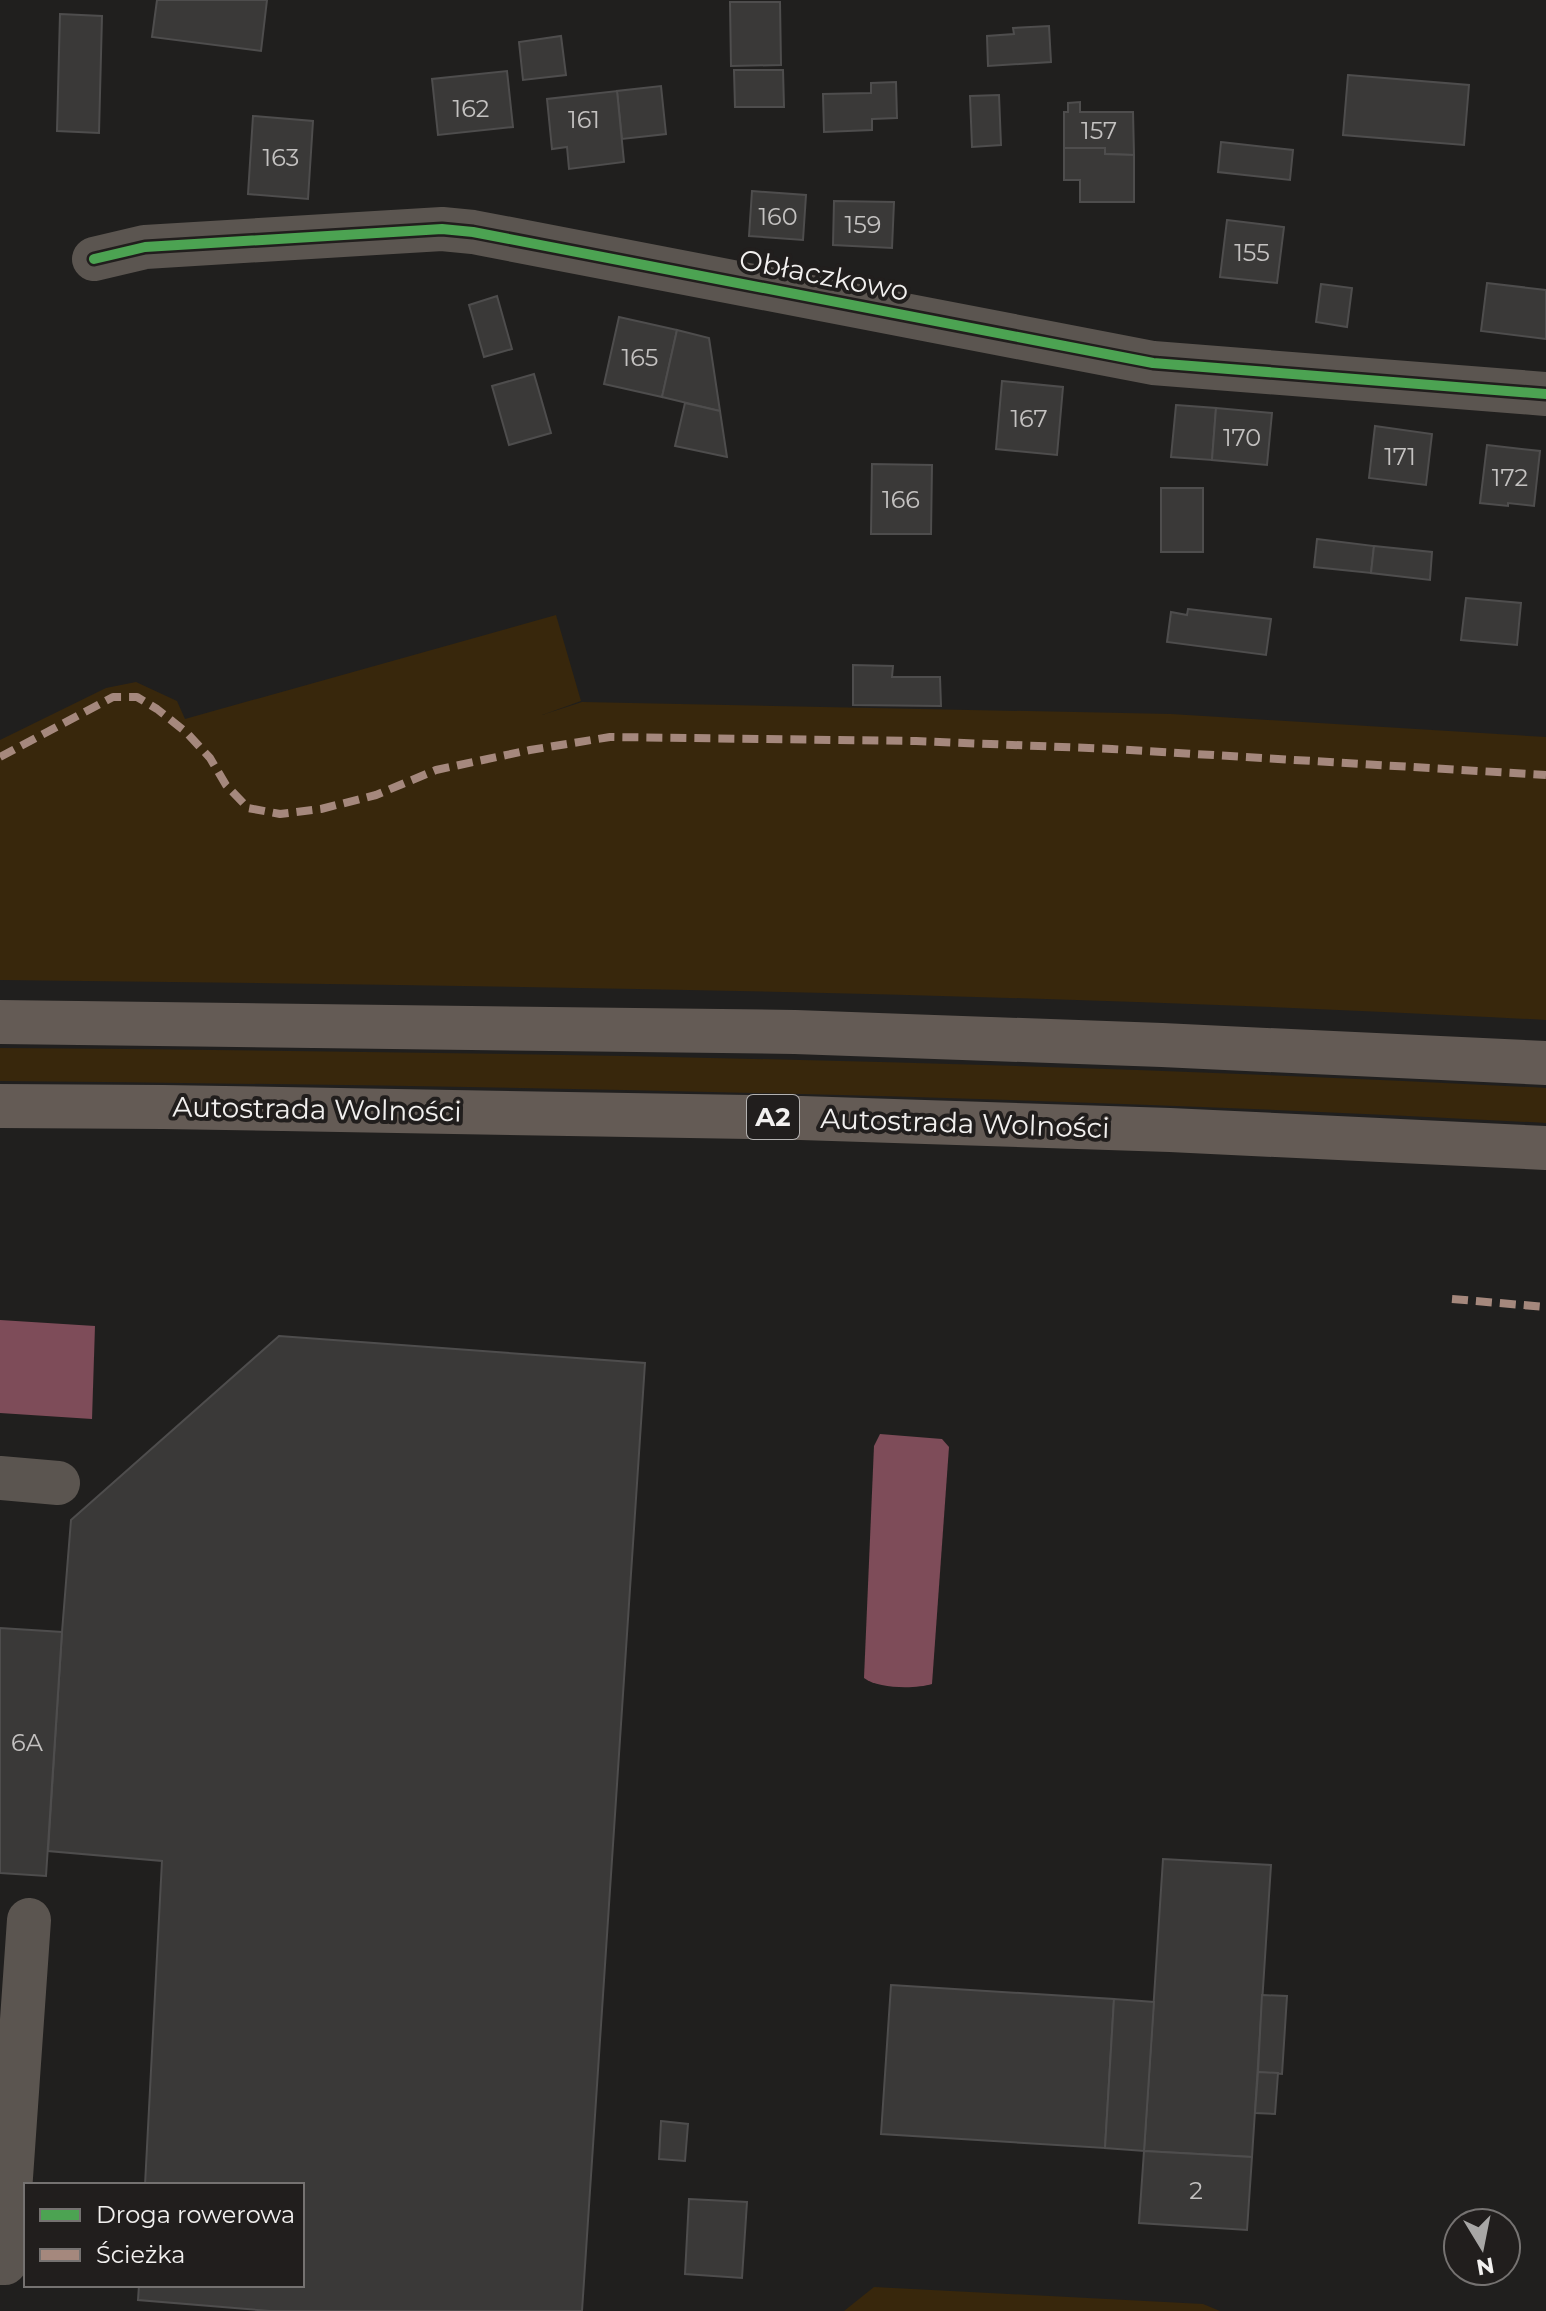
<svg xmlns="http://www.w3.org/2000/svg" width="1546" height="2311" font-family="Montserrat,sans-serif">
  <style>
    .green { fill: #38270c }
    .water { fill: #7e4c59 }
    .building { fill: #3a3938; stroke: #4e4d4d; stroke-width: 2 }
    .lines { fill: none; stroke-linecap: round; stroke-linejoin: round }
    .minor { stroke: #5b5550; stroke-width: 44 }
    .highway { stroke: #645b55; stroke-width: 44 }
    .quiet { stroke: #a5887d; stroke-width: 8; stroke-dasharray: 16 8; stroke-linecap: butt }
    .cycleway-casing { stroke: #211e1d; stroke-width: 15 }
    .cycleway { stroke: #4ca352; stroke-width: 10 }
    .labels { text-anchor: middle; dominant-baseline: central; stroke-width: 8; stroke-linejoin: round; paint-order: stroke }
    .number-label { font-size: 24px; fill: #c4c2c1 }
    .shield { fill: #211e1d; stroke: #b3b1b0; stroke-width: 2 }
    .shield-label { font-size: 26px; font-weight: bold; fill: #f2f0ef }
    .street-label { font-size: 28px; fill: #f2f0ef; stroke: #211e1d }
  </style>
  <rect width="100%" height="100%" fill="#201f1e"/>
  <!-- green -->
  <g class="green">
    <path d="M556,615L581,701L542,715L582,702L1171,714L1546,737V1020C1031,992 515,986 0,980V740L106,688L136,682L177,701L185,719Z"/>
    <path d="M0,1048C515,1052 1031,1061 1546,1088V1123C1031,1095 516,1086 0,1081Z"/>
    <path d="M874,2287L1203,2304L1220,2311H844Z"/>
  </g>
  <!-- water -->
  <g class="water">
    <path d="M0,1320L95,1326L92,1419L0,1413Z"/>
    <path d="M880,1434L942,1439L949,1447L932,1684C916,1689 878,1689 864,1678L874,1446Z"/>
  </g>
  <!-- building -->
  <g class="building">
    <path d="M157,0H267L261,51L152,37Z"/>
    <path d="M730,2H780L781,65L731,66Z"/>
    <path d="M60,14L102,16L99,133L57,131Z"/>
    <path d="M1049,26L1051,62L988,66L987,36L1014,34L1013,28Z"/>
    <path d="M561,36L566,75L523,80L519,42Z"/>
    <path d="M734,70H783L784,107H735Z"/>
    <path d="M507,71L513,127L438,135L432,79Z"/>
    <path d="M1348,75L1469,85L1464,145L1343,135Z"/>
    <path d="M896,82L897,118L872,119V130L824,132L823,94L871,93V83Z"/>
    <path d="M661,86L666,134L622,139L617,91Z"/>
    <path d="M617,91L624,162L569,169L567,147L552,149L547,99Z"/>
    <path d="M999,95L1001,145L972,147L970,96Z"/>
    <path d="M1080,102V112H1133L1134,155L1105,154V148H1064V112H1068V103Z"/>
    <path d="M253,116L313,121L308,199L248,194Z"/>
    <path d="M1221,142L1293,150L1290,180L1218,172Z"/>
    <path d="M1064,148H1105V154L1134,155V202H1080V180H1064Z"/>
    <path d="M752,191L806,195L803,240L749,236Z"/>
    <path d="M834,201L894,202L892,248L833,245Z"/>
    <path d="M1227,220L1284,227L1277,283L1220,277Z"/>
    <path d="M1487,283L1546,290V339L1481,331Z"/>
    <path d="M1321,284L1352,288L1347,327L1316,322Z"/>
    <path d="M497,296L512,349L484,357L469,305Z"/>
    <path d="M619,317L677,330L662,397L604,384Z"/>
    <path d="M677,330L709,338L720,411L662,397Z"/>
    <path d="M534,374L551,433L509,445L492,386Z"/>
    <path d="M1002,381L1063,387L1057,455L996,449Z"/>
    <path d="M685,403L720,411L727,457L675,446Z"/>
    <path d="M1176,405L1216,408L1212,460L1171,457Z"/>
    <path d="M1216,408L1272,413L1267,465L1212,460Z"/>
    <path d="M1375,426L1432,434L1426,485L1369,478Z"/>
    <path d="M1487,445L1540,451L1534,506L1508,503V506L1480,503Z"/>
    <path d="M872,464L932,465L931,534H871Z"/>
    <rect x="1161" y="488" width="42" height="64"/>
    <path d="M1317,539L1374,546L1371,573L1314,567Z"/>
    <path d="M1374,546L1432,552L1430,580L1371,573Z"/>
    <path d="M1466,598L1521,603L1517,645L1461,640Z"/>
    <path d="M1188,609L1271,619L1266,655L1167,642L1171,612L1187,615Z"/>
    <path d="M853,665L893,666L892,677H940L941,706L853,705Z"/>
    <path d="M279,1336L645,1363L582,2311H270L138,2300L139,2285H302V2185H145L162,1861L48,1851L62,1632L71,1520Z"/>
    <path d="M0,1628L62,1632L46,1876L0,1873Z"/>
    <path d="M1163,1859L1271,1865L1252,2157L1144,2151Z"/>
    <path d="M891,1985L1114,1999L1105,2148L881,2134Z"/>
    <path d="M1262,1995L1287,1996L1282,2074L1258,2072Z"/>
    <path d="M1114,1999L1154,2002L1144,2151L1105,2148Z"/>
    <path d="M1258,2072L1278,2073L1275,2114L1255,2113Z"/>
    <path d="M661,2121L688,2124L685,2161L659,2159Z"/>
    <path d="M1144,2151L1252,2157L1247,2230L1139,2223Z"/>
    <path d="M689,2199L747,2202L742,2278L685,2274Z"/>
  </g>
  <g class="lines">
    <!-- minor -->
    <g class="minor">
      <path d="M94,259L145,247L442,229L473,232L1153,363L1546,394"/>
      <path d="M0,1478L58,1483"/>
      <path d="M0,2263H5L29,1920"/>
    </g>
    <!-- highway -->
    <g class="highway">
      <path d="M0,1022L795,1032L1162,1045L1546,1063"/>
      <path d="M0,1106L163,1107L801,1118L1170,1130L1546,1148"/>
    </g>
    <!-- quiet -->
    <g class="quiet">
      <path d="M0,757L113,697H137L157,709L187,733L210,758L226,785L248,808L280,814L321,809L376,795L436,770L530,750L610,737L916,741L1112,749L1546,775"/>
      <path d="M1452,1299L1546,1307"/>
    </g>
    <defs>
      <path id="cycleway" d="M94,259L145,247L442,229L473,232L1153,363L1546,394"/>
    </defs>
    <!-- cycleway casing -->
    <use href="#cycleway" class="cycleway-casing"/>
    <!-- cycleway -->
    <use href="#cycleway" class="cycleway"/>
  </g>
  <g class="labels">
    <!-- number labels -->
    <g class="number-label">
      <text x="471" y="108">162</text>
      <text x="584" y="119">161</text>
      <text x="1099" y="130">157</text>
      <text x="281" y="157">163</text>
      <text x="778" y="216">160</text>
      <text x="863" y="224">159</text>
      <text x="1252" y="252">155</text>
      <text x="640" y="357">165</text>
      <text x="1029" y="418">167</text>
      <text x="1242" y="437">170</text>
      <text x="1400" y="456">171</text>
      <text x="1510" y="477">172</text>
      <text x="901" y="499">166</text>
      <text x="27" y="1742">6A</text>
      <text x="1196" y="2190">2</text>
    </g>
    <!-- shield labels -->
    <rect class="shield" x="747" y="1095" width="52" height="44" rx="6"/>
    <g class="shield-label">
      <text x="773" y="1117">A2</text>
    </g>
    <!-- street labels -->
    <g class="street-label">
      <text transform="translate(824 275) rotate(11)">Obłaczkowo</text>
      <text transform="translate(317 1109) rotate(1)">Autostrada Wolności</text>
      <text transform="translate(965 1123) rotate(2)">Autostrada Wolności</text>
    </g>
  </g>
  <!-- legend -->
  <rect x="24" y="2183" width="280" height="104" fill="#211e1d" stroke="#757271" stroke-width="2"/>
  <rect x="40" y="2209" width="40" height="12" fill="#4ca352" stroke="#757271" stroke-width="2"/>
  <text x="96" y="2223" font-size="24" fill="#f2f0ef">Droga rowerowa</text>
  <rect x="40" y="2249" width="40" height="12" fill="#a5887d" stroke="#757271" stroke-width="2"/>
  <text x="96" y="2263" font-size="24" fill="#f2f0ef">Ścieżka</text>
  <!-- north arrow -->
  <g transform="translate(1482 2247) rotate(170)"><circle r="38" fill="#211e1d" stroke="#757271" stroke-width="2"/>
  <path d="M0-6L14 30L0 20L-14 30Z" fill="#a8a7a6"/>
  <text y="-12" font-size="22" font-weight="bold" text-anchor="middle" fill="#f2f0ef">N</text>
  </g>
</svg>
